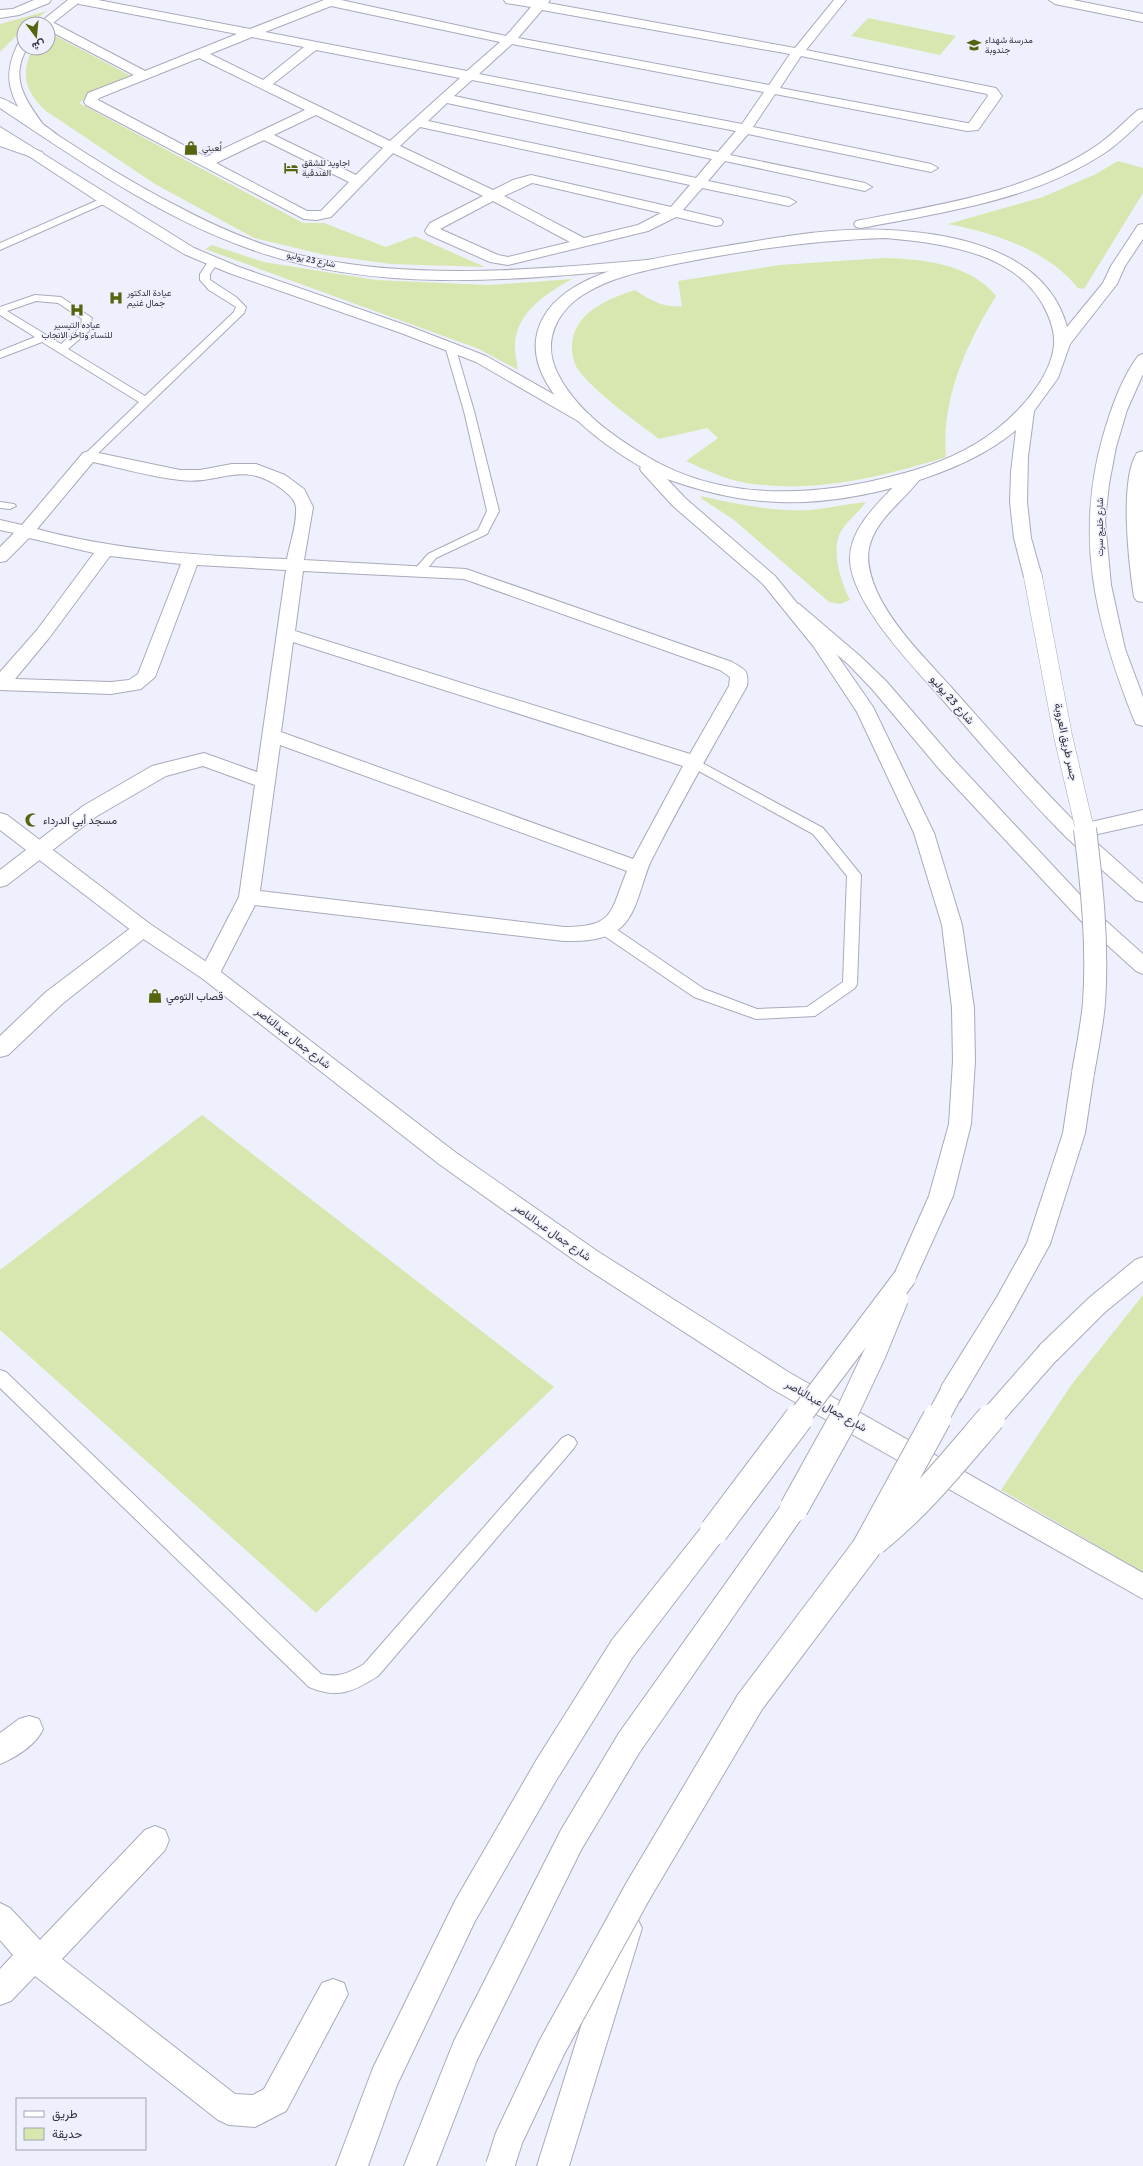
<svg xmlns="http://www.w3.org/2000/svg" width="1143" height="2166" font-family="Signika,Vazirmatn,sans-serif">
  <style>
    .green { fill: #d8e7af }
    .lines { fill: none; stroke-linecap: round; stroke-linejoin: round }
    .service-casing { stroke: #a9aabb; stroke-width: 2 }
    .minor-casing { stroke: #a9aabb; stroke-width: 2 }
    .secondary-casing { stroke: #a9aabb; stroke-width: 2 }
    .primary-casing { stroke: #a9aabb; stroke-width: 2 }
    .trunk-casing { stroke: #a9aabb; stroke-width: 2 }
    .service { fill: #fff; fill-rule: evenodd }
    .minor { fill: #fff; fill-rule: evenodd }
    .secondary { fill: #fff; fill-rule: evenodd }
    .primary { fill: #fff; fill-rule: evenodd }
    .trunk { fill: #fff; fill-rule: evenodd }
    .trunk-bridge-far2-casing { stroke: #a9aabb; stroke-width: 19; stroke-linecap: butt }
    .trunk-bridge-far1-casing { stroke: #a9aabb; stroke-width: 24; stroke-linecap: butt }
    .trunk-bridge-casing { stroke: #a9aabb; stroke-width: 30; stroke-linecap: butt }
    .trunk-bridge-far2 { stroke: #fff; stroke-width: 18 }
    .trunk-bridge-far1 { stroke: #fff; stroke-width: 22 }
    .trunk-bridge { stroke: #fff; stroke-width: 28 }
    .labels { text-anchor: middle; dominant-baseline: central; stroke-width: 3; stroke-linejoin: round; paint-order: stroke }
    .far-poi-label { font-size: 9px; fill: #313138; stroke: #eff0fe; text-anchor: start }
    .far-street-label { font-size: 9px; fill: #313138; stroke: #eff0fe }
    .street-label { font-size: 11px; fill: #313138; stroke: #eff0fe }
    .poi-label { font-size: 11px; fill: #313138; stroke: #eff0fe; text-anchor: start }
  </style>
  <rect width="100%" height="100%" fill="#eff0fe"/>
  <!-- green -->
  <g class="green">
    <path d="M47,11L29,24H24V28L0,52V24Z"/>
    <path d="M868,18L956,36L940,55L851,36Z"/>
    <path d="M48,32L133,77L95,92L79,103L303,223H324L386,247L415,236L485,267L391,264L325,255L254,238L155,184L46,111C25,92 20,74 33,48H48Z"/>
    <path d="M1118,161L1143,168V193L1084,289L1078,288C1047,250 995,233 948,224L1043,197L1096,174Z"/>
    <path d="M212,245L264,262L376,280L489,285L572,279C546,294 519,310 515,342C514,351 517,361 518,370L479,349L205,249Z"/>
    <path d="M884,258C923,259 971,264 996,296C966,345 941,399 946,457C882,477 813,494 746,483C725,479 705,470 686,461L718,438L707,428L659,439C634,420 598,395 579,371C573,363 572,354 572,345C574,312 608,299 635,290C650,300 663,308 682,306L678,281L779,265Z"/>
    <path d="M701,496C736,504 774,512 811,510C829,508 847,504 866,502C858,514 841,525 838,539C833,559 842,583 850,600L840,604L829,602L734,520L702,499Z"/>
    <path d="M202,1115L554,1387L316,1613L0,1330V1270Z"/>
    <path d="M1143,1295V1572L1001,1490L1072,1384Z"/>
  </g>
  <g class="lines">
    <defs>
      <g id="service">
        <path d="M105,197L110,200L108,202L0,250V243Z"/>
        <path d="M214,258L219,261L210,274V280L236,297L246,307L244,313L93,458H85L83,456L85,454L139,402L42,342L0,358V351L35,337L0,315V307L35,295L61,297L92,318L89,331L68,349L145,396L234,312L236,307L233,305L209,290L200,280V274L210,259ZM36,301L58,303L82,319L80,328L61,344L7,311Z"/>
        <path d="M450,343L455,346L474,411L499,511L487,534L436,558L424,573L420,574L414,570L428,554L478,530L487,511L464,411L445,346Z"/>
        <path d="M0,502L14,504L16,506L10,509L0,508Z"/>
        <path d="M693,758L823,828L861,875L857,984L855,988L815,1016L756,1019L694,997L600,933L598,929L600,925H610L704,989L757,1009L807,1007L843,982L847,876L813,834L688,765L686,762L688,759Z"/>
        <path d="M0,1370L6,1372L321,1674C339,1678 349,1673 364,1664L562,1438L568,1435L574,1438L577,1443L574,1448L378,1676C353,1692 338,1699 309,1687L0,1388Z"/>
      </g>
      <g id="minor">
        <path d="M73,0H98L250,29L324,0H341L506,36L531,7L506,3L504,0H550L548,3L795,48L834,0H846L806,50L996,88L1002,96L978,130L967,131L775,94L753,127L931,164L938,168L931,172L748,134L730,155L865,183L872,187L865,191L725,161L708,181L789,198L796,202L789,206L702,188L683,210L721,219L723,222L721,225L716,226L676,217L648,231L508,265L490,262L427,234L425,231L430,223L483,196L393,153L331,217L316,220L304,219L86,105L84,102L88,93L134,75L48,30V24H42L44,22H52L145,71L237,34L79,4ZM331,6L500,42L467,71L265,32ZM542,10L790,54L769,85L518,38ZM252,37L304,47L263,80L210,54ZM512,44L764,92L742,124L479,74ZM316,50L460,78L390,141L273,84ZM801,56L987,94L988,96L969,123H967L780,88ZM199,58L305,110L206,157L98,100L99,98ZM472,80L736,131L718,152L454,96ZM447,103L712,159L696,178L428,121ZM316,115L383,148L356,175L274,135ZM420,127L690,185L671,207L531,175L513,180L493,190L400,146ZM264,140L349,182L321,211H307L216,163ZM532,183L537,184L661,213L638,225L584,238L504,196ZM493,201L570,242L508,257L498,255L440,229Z"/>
        <path d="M0,137L42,152L44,155L37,159L0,146Z"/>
        <path d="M89,451L180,470H200L232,464H256L285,475L304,489L313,507L304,560L466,569L732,662C745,670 749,670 747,686C714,744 681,802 651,861C641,882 638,914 619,929C604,941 582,941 564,941L255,905L217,979L210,982L203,979L199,974L239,897L255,785L203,766L166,776L97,816L7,885L0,887V870L83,806L152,766L204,753L257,772L286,570L197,565L155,677L141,689L111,694L0,690V672L37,630L94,553L29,538L6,561L0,562V547L14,533L0,530V520L22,525L83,453ZM93,462C121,468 151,477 180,480C222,485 241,459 282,489C288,494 296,500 296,508C297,525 290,543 287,559C203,556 119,551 37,529ZM110,556L181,564L138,674L129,680L111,682L15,679L49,638ZM303,571L464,579L720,670L730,677L729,686L690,754L295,631ZM293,642L683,766L633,859L281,732ZM280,745L627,871C610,912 615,927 564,927L260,891Z"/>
        <path d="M143,922L150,924L153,929L150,934L62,1004L8,1055L0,1057V1036L46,992L136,924Z"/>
        <path d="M29,1716L39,1719L43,1729C36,1745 16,1757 0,1764V1733L19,1719Z"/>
        <path d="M155,1826L165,1830L169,1840L165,1850L62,1959L235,2094L253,2095L264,2089L322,1983L333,1979L344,1983L348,1994L286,2111L255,2127L229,2125L218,2120L35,1976L11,2001L0,2005V1969L13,1955L0,1940V1903L10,1908L40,1940L145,1830Z"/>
      </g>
      <g id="secondary">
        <path d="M34,0H51L49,3L19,15L0,18V10L13,9Z"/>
        <path d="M68,0H82L48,27V24H38Z"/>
        <path d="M24,39V48H27C9,79 26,100 44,126L37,130L32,129C10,96 0,77 20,40Z"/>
        <path d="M1143,354V374L1127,410L1116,447L1109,484L1105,521L1111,585L1125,649L1143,697V726L1136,724L1134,720C1096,624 1074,539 1103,436C1111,409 1121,379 1138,356Z"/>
        <path d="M1143,451V602L1137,601L1134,597C1129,565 1119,480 1137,453Z"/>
      </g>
      <g id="primary">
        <path d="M0,98C15,102 45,126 59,136C97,161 136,185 177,206C218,228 262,247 308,257C423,281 542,269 658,259L663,260L665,263L663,266L658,267C524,279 380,296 250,249C159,217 80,161 0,108Z"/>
        <path d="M0,127L194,248L239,267L411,327L486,356L590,415L592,418L590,421H578L476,362L401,333L229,273L184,254L100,203L0,137Z"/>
        <path d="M914,471L920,472L922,476C905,501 876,517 869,548C866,563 871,578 877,592C894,628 925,658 951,687C993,734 1034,781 1078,825L1143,810V824L1089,836L1143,884V902L1136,900C1113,879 1089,859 1066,837C1022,793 982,745 941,698C913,666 853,605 850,561C848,526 886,496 908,472Z"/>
        <path d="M793,603L799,604L860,656L886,681L955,761L1097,913L1143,954V974L1136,971L1083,923L941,771L872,689L848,664L787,612L784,608L787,604Z"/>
        <path d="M0,813L7,815L150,924L217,969L455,1152L597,1251L790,1373L1143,1573V1599L772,1389L581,1265L439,1164L203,979L136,934L0,830Z"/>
      </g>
      <g id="trunk">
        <path d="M1049,0H1073L1143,14V22L1055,4Z"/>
        <path d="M1143,109V120C1132,130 1121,141 1109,150C1036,200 946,212 861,228L856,227L854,224L856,221L861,220C943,204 1029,192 1099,144C1113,134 1125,121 1138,110Z"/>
        <path d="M1143,224V239L1125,266L1117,284L1070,344L1058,378L1034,411L1028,457L1027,502L1031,538L1042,577L1039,581L1033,582L1027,581L1024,577L1014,538L1010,502L1011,472L1016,430C961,477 851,505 779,502C741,501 703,492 667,479L685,498L775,576L826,639L873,707L934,833L962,925L974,1008L975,1061L971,1124L953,1196L913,1284L905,1287L897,1284L893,1277L929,1196L949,1124L953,1061L952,1008L942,925L914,833L857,712L814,647L763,584L673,506L642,472L640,469L641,467C597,441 510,379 543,318C571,267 668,256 720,247C774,238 832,227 887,230C955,233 1047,251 1067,327L1103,283L1111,266L1138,225ZM886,238C919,241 951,245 982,256C1011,267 1036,286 1048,315C1052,325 1055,335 1054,345C1051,377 1021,410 997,429C968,452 933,466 897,475C816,497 723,502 648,457C612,436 574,409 556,370C542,338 559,309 586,293C616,275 652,269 686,262C752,249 818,240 886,238Z"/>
        <path d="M1083,1065L1091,1067L1094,1073L1085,1133L1050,1244L1013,1311L960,1401L951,1404L942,1401L939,1393L942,1385L997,1297L1027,1243L1063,1133L1072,1073L1075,1067Z"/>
        <path d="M1143,1257V1281L1105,1312L1057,1360L1048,1363L1039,1360L1036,1353L1039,1346L1089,1298L1135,1260Z"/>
        <path d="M794,1496L803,1500L807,1508L803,1516L639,1753L581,1850L477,2060L436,2166H404L454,2041L561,1830L619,1733L785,1500Z"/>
        <path d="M714,1519L723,1523L727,1531L723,1539L632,1658L557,1779L475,1921L397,2085L368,2166H336L373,2068L455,1901L537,1759L612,1640L705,1523Z"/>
        <path d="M627,1913L637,1918L642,1928L569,2166H537L612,1928L617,1918Z"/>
      </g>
    </defs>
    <!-- service casing -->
    <use href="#service" class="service-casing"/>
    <!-- minor casing -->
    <use href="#minor" class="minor-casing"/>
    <!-- secondary casing -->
    <use href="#secondary" class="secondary-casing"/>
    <!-- primary casing -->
    <use href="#primary" class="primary-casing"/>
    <!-- trunk casing -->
    <use href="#trunk" class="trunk-casing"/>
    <!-- service -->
    <use href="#service" class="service"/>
    <!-- minor -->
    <use href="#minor" class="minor"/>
    <!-- secondary -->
    <use href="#secondary" class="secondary"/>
    <!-- primary -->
    <use href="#primary" class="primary"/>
    <!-- trunk -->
    <use href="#trunk" class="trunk"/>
    <defs>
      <path id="trunk-bridge-far2" d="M1033,577L1063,736L1085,830"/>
      <g id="trunk-bridge-far1">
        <path d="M1083,1073C1087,1050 1092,1026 1094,1003C1098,945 1092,886 1085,829"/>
        <path d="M798,1419L905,1277"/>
        <path d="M844,1419L875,1353L897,1299"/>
        <path d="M937,1419L951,1393"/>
        <path d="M990,1419L1048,1353"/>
      </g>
      <g id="trunk-bridge">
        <path d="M794,1508L844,1418"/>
        <path d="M714,1531L799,1418"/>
        <path d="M874,1541C919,1505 954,1461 991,1418"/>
        <path d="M500,2166L509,2138L552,2047L638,1891L750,1702L866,1548L937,1418"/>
      </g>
    </defs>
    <!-- trunk-bridge-far2 casing -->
    <use href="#trunk-bridge-far2" class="trunk-bridge-far2-casing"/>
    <!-- trunk-bridge-far1 casing -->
    <use href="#trunk-bridge-far1" class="trunk-bridge-far1-casing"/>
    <!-- trunk-bridge casing -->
    <use href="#trunk-bridge" class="trunk-bridge-casing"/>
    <!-- trunk-bridge-far2 -->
    <use href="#trunk-bridge-far2" class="trunk-bridge-far2"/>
    <!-- trunk-bridge-far1 -->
    <use href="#trunk-bridge-far1" class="trunk-bridge-far1"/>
    <!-- trunk-bridge -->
    <use href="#trunk-bridge" class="trunk-bridge"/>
  </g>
  <!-- icons -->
  <defs>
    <symbol id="school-bare" viewBox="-9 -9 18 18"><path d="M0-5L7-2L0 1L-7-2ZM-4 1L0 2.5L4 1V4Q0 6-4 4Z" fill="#56650d" stroke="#eff0fe" stroke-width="2.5" paint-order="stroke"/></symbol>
    <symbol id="shop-bare" viewBox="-9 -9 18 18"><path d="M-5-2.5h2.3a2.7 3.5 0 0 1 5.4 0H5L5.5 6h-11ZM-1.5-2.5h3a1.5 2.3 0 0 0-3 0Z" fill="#56650d" stroke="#eff0fe" stroke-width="2.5" paint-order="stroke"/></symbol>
    <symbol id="hotel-bare" viewBox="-9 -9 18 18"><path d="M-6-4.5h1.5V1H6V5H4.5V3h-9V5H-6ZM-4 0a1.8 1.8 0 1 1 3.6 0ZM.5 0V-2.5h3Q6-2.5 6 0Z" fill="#56650d" stroke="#eff0fe" stroke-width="2.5" paint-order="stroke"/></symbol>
    <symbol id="hospital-bare" viewBox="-9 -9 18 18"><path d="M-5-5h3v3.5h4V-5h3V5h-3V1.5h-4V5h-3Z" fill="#56650d" stroke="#eff0fe" stroke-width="2.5" paint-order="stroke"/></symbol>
    <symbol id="mosque-bare" viewBox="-9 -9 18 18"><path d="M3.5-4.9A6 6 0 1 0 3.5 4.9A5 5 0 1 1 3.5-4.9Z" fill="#56650d" stroke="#eff0fe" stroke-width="2.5" paint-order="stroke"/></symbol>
  </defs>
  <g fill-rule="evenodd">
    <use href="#school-bare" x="964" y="35" width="20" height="20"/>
    <use href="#shop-bare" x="181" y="138" width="20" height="20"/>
    <use href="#hotel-bare" x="281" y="158" width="20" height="20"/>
    <use href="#hospital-bare" x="106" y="288" width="20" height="20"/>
    <use href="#hospital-bare" x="67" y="300" width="20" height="20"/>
    <use href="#mosque-bare" x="22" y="810" width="20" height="20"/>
    <use href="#shop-bare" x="145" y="986" width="20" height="20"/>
  </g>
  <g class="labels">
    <!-- far-poi labels -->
    <g class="far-poi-label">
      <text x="985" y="40">مدرسة شهداء<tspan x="985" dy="10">جندوبة</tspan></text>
      <text x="202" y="148">لُعبتي</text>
      <text x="302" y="163">اجاويد للشقق<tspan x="302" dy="10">الفندقية</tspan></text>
      <text x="127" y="293">عيادة الدكتور<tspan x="127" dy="10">جمال غنيم</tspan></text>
      <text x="77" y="325" text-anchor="middle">عياده التيسير<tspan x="77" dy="10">للنساء وتاخر الانجاب</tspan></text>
    </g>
    <!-- far-street labels -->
    <g class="far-street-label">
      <text transform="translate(311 260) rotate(12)">شارع 23 يوليو</text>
      <text transform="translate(1100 527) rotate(-90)">شارع خليج سرت</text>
    </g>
    <!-- street labels -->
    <g class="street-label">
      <text transform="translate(952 700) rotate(49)">شارع 23 يوليو</text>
      <text transform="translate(1066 742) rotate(78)">جسر طريق العروبة</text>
      <text transform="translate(293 1038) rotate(38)">شارع جمال عبدالناصر</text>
      <text transform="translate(552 1232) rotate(35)">شارع جمال عبدالناصر</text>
      <text transform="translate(826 1406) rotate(30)">شارع جمال عبدالناصر</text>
    </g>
    <!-- poi labels -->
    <g class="poi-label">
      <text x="43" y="820">مسجد أبي الدرداء</text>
      <text x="166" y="996">قصاب التومي</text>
    </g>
  </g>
  <!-- legend -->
  <rect x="16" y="2098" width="130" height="52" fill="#eff0fe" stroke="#a3a4af"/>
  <rect x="24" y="2111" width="20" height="6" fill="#ffffff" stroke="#a3a4af"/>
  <text x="52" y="2118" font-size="12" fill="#313138">طريق</text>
  <rect x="24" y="2128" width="20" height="12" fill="#d8e7af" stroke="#a3a4af"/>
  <text x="52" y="2138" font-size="12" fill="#313138">حديقة</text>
  <!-- north arrow -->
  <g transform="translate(36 36) rotate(164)"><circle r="19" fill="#eff0fe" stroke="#a3a4af"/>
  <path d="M0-3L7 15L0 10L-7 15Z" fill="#56650d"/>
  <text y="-6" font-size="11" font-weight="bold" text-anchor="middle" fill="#313138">ش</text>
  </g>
</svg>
